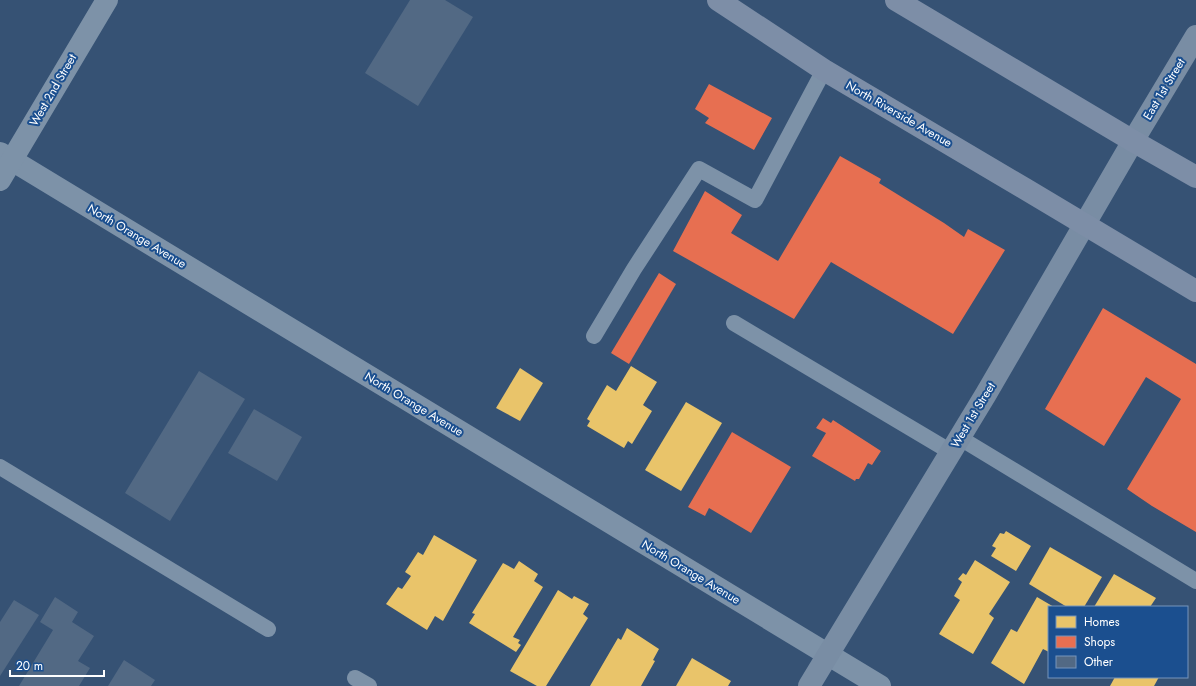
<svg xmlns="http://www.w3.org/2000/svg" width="1196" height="686" font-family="Jost,sans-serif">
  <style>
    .homes { fill: #e9c46a }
    .shops { fill: #e76f51 }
    .building { fill: #526984 }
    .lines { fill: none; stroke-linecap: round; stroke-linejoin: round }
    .lane { stroke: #7d92a8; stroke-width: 16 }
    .street { stroke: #7d92a8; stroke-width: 22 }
    .secondary { stroke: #798da4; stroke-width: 22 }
    .primary { stroke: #7d8ea7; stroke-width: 22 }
    .labels { text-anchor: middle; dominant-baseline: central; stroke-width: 4; stroke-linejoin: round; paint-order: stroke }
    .street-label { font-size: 12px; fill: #fff; stroke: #1b4f8f }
  </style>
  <rect width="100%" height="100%" fill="#365274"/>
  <!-- homes -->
  <g class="homes">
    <path d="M631,366L657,382L643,405L652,411L632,444L628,441L624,448L587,426L590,421L587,419L607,385L616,391Z"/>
    <path d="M520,368L543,383L520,421L496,408Z"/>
    <path d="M686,402L722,423L681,491L645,470Z"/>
    <path d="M1006,531L1031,546L1016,571L991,556L996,548L992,546L1000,533L1004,534Z"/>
    <path d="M434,535L477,560L443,621L435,616L427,630L386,604L398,587L402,589L411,576L405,572L418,552L423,555Z"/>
    <path d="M1050,547L1102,577L1084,607H1067L1029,584Z"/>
    <path d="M975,560L1010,582L989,614L994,618L973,654L939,634L960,600L954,596L962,582L958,579L963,573L966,575Z"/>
    <path d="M519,561L538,574L534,581L543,587L513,637L520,640L518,643L521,645L516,652L469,623L475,614L472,613L503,563L514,569Z"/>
    <path d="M1114,574L1156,598L1150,607H1094Z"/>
    <path d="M558,590L572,599L574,596L589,604L583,614L588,618L546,686H537L510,671Z"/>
    <path d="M1037,597L1054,607H1049V652L1043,649L1024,684L991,663L1011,629L1017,632Z"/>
    <path d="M627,628L659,649L653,660L655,661L641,686H590L618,638L621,640Z"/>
    <path d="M692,658L731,681L728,686H676Z"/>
    <path d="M1115,677H1159L1154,686H1110Z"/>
  </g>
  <!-- shops -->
  <g class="shops">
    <path d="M709,84L772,118L754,150L705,123L709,118L695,109Z"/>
    <path d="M840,156L881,179L879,183L944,223L964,237L968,229L1005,250L953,334L831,262L794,319L673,251L705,191L742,215L731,233L778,261Z"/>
    <path d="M659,273L676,284L629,364L611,353Z"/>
    <path d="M1103,308L1196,364V532L1152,506L1127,489L1181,399L1146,377L1104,446L1045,409Z"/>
    <path d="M823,418L831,423L833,420L881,451L872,465L868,463L859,479H856L855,481L812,456L826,433L816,428Z"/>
    <path d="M732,432L791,467L751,533L709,508L705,516L688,507Z"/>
  </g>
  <!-- building -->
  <g class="building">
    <path d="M410,0H445L473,17L418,106L365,73Z"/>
    <path d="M199,371L245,399L170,521L125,493Z"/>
    <path d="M254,409L302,437L277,481L228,453Z"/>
    <path d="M55,597L78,612L72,622L94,636L78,661L90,668L79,686H19L53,630L40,622Z"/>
    <path d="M14,600L39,615L0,676V622Z"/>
    <path d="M124,660L155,680L151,686H108Z"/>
  </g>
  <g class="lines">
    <!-- lane -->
    <g class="lane">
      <path d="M734,323L951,452"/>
      <path d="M594,336L634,269L699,169L755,200L824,70"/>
      <path d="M960,438L1196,581"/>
      <path d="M0,467L268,629"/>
      <path d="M355,678L369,686"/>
    </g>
    <!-- street -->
    <g class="street">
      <path d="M0,153L880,686"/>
      <path d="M0,180L107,0"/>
    </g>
    <!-- secondary -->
    <path class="secondary" d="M809,686L986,394L1133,141L1196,36"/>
    <!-- primary -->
    <g class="primary">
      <path d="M718,0L824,70L1027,190L1196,291"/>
      <path d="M896,0L1133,141L1196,177"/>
    </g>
  </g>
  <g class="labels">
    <!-- street labels -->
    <g class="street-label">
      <text transform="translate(1164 89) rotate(-59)">East 1st Street</text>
      <text transform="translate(53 90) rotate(-60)">West 2nd Street</text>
      <text transform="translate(899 114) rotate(30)">North Riverside Avenue</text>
      <text transform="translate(137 236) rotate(31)">North Orange Avenue</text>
      <text transform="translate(414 404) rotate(31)">North Orange Avenue</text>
      <text transform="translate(973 415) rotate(-59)">West 1st Street</text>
      <text transform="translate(691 572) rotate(31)">North Orange Avenue</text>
    </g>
  </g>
  <!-- legend -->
  <rect x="1048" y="606" width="140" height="72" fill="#1b4f8f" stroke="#7695bc"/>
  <rect x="1056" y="616" width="20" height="12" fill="#e9c46a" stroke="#7695bc"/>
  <text x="1084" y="626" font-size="12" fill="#ffffff">Homes</text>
  <rect x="1056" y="636" width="20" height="12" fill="#e76f51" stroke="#7695bc"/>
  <text x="1084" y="646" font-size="12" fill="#ffffff">Shops</text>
  <rect x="1056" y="656" width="20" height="12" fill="#526984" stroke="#7695bc"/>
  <text x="1084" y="666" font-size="12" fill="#ffffff">Other</text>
  <!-- scale -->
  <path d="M10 670v6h94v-6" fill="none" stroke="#ffffff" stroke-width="2"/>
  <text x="16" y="670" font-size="12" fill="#ffffff" stroke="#1b4f8f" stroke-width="3" paint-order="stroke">20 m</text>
</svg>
